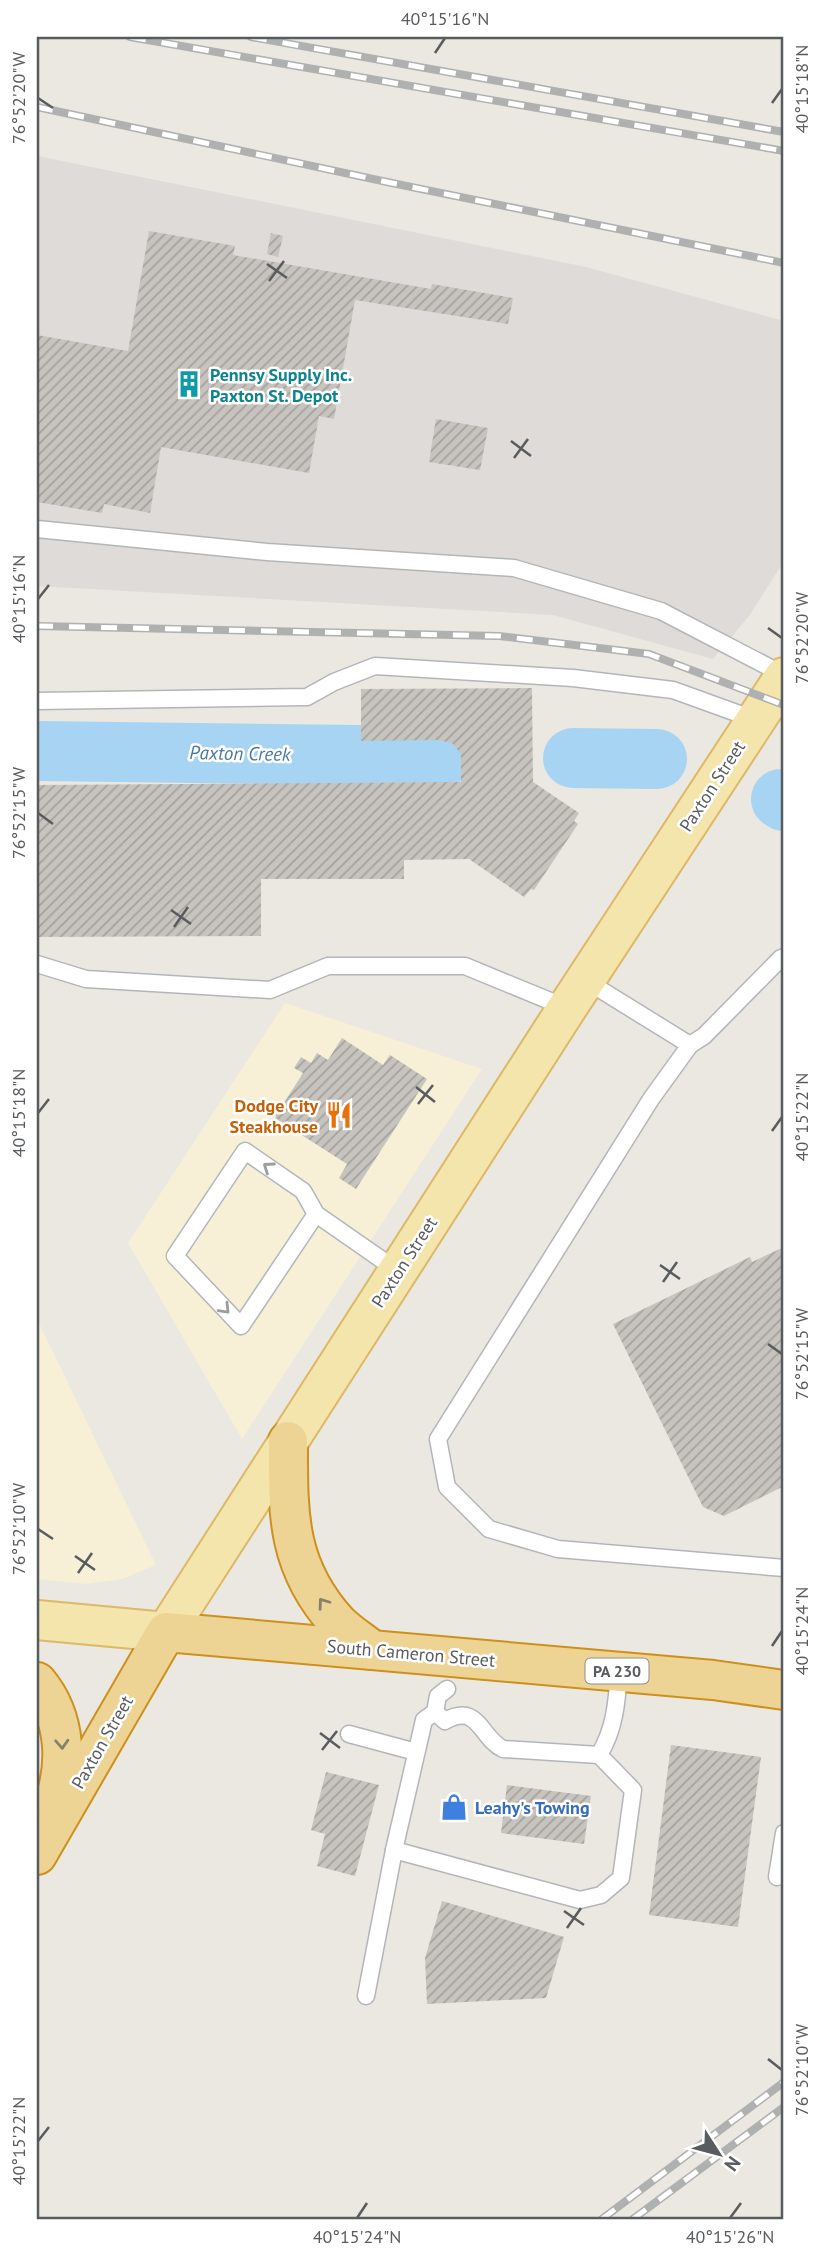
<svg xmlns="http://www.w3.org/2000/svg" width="821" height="2256" font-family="'PT Sans',sans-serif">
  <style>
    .commercial { fill: #f8efd7 }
    .industrial { fill: #dedbd8 }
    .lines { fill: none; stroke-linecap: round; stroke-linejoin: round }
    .river { stroke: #a8d4f3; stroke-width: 60 }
    .building { fill: url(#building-hatch) }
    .lane-casing { stroke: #b3b6b9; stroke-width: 19 }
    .primary-casing { stroke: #ddb866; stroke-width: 42 }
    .highway-casing { stroke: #cd901d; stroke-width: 42 }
    .lane { stroke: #fff; stroke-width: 16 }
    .primary { stroke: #f3e5ac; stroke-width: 38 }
    .highway { stroke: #eed494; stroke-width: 38 }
    .rail-casing { stroke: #afb0b0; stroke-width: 8 }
    .rail { stroke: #fff; stroke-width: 5; stroke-dasharray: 16; stroke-linecap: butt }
    .oneway { stroke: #9b9d9f }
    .oneway2 { stroke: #86806f }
    .ticks { fill: none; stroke: #595c5f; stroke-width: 2.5 }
    .labels { text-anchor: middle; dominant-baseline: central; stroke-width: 5; stroke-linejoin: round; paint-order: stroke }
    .shield { fill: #fff; stroke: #8b8d8f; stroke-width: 2 }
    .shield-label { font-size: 16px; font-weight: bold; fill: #595c5f }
    .culture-label { font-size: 18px; font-weight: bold; fill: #0d838f; stroke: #fff; text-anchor: start }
    .street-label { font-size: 18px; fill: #595c5f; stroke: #fff }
    .food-label { font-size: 18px; font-weight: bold; fill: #c56008; stroke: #fff; text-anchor: end }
    .shop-label { font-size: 18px; font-weight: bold; fill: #366cbe; stroke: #fff; text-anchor: start }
    .water-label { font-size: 19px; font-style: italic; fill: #4977a1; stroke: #fff }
    .neatline { fill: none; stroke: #595c5f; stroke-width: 2.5 }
    .ticks-label { font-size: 18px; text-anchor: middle; fill: #595c5f }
  </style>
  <defs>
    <pattern id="building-hatch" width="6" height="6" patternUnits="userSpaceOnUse" patternTransform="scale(1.75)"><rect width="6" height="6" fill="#c7c4bf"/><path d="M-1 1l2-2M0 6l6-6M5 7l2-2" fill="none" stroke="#a5a29e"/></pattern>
  </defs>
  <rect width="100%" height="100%" fill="#eae8e0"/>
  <!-- commercial -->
  <g class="commercial">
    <path d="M285,1003L482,1069L242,1439L128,1243Z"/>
    <path d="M37,1319L156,1565L122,1579L86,1584L37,1579Z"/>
  </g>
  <!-- industrial -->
  <path class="industrial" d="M37,156L586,267L784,321V561L749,616L713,659L553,615L37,586Z"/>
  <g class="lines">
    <!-- river -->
    <g class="river">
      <path d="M37,751L444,756"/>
      <path d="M573,758L657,759"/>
      <path d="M781,799L784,801"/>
    </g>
  </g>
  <!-- building -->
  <g class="building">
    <path d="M149,231L235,246L233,255L431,289L432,284L513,298L508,324L355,300L334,419L319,416L309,473L161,447L150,513L104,504L102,513L37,502V335L128,351Z"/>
    <path d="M271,233L283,236L278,257L267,254Z"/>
    <path d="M436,419L488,428L480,470L429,462Z"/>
    <path d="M532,688L533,782L579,813L574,821L578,824L534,890L531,889L524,897L469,859L404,860V879H261V936L37,937V785L461,782V754L452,743L437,740L361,741V689Z"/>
    <path d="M342,1038L383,1065L390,1055L427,1079L356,1189L339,1178L347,1164L275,1118L276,1116L273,1114L278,1104L282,1106L303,1073L294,1068L301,1057L311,1063L317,1053L328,1060Z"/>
    <path d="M784,1247V1486L724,1516L703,1507L613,1324L750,1257L752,1262Z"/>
    <path d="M671,1745L761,1757L738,1927L649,1915Z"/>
    <path d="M326,1772L379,1785L355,1876L317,1866L325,1834L311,1830Z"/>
    <path d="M507,1785L591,1796L584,1844L501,1833Z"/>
    <path d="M442,1901L564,1937L546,1998L427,2004L425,1958Z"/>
  </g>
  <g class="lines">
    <defs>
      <g id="lane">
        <path d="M37,529L267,552L514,568L661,611L784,675"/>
        <path d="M37,701L307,697L334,682L375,666L573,678L673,690L756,720"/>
        <path d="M37,964L86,979L270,990L328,966H465L567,1008"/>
        <path d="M585,980L690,1045L704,1036L781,958L784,957"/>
        <path d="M690,1045L651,1099L438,1439L447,1487L489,1529L558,1549L784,1568"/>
        <path d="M316,1214L241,1326L175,1256L245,1151L303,1191L316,1214L398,1271"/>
        <path d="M435,1712L445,1721C479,1702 480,1738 503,1749L599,1755C615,1729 617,1701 619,1671"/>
        <path d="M349,1734L416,1752"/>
        <path d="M394,1850L580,1900L601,1895L621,1878L633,1790L599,1755"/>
        <path d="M777,1877L784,1833"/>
        <path d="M366,1996L394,1850L424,1720L435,1712L438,1696L447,1689"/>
      </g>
      <path id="primary" d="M37,1620L166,1632L567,1008L784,677"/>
      <g id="highway">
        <path d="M288,1441C288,1513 286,1566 338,1623C348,1633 361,1641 372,1650"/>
        <path d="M37,1682C67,1718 68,1766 52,1809"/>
        <path d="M37,1855L166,1632L713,1680L784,1690"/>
      </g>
    </defs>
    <!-- lane casing -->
    <use href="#lane" class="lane-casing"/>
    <!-- primary casing -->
    <use href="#primary" class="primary-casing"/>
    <!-- highway casing -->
    <use href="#highway" class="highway-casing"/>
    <!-- lane -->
    <use href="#lane" class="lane"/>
    <!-- primary -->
    <use href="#primary" class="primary"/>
    <!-- highway -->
    <use href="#highway" class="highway"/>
    <defs>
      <g id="rail">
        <path d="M130,37L784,151"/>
        <path d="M251,37L784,132"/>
        <path d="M37,107L387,182L784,263"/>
        <path d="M37,626L499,636L649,654L784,705"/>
        <path d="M602,2219L784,2082"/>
        <path d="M633,2219L784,2107"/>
      </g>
    </defs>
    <!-- rail casing -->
    <use href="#rail" class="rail-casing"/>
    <!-- rail -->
    <use href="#rail" class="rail"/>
  </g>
  <!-- one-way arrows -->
  <defs><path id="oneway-chevron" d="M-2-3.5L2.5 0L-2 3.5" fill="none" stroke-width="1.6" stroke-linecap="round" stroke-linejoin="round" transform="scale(1.75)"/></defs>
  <g class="oneway">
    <use href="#oneway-chevron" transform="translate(268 1167) rotate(-145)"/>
    <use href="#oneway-chevron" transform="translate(225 1309) rotate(46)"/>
  </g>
  <g class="oneway2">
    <use href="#oneway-chevron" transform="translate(323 1603) rotate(-126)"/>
    <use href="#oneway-chevron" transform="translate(62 1744) rotate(87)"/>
  </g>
  <!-- ticks -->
  <path class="ticks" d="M435,53L445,38M38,98L53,108M772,103L782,89M267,264L287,278M269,281L284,261M511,441L531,456M514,458L528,439M38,599L49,585M768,628L782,638M38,813L53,824M171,910L191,924M174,927L188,907M416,1087L435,1102M418,1104L433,1085M38,1113L49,1099M772,1131L782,1117M660,1265L680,1279M663,1282L677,1262M768,1344L782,1354M38,1529L53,1539M75,1556L95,1570M78,1573L92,1553M772,1646L782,1631M320,1733L340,1748M322,1750L337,1731M564,1911L584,1925M567,1928L581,1908M768,2059L782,2070M38,2141L49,2127M357,2218L367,2203M730,2218L741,2203"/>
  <!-- icons -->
  <defs>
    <symbol id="building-bare" viewBox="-9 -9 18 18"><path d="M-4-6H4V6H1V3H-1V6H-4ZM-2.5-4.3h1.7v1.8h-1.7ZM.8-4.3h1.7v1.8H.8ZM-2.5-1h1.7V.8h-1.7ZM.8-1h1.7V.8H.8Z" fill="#0f9aa8" stroke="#fff" stroke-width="2.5" paint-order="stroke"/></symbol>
    <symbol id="restaurant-bare" viewBox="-9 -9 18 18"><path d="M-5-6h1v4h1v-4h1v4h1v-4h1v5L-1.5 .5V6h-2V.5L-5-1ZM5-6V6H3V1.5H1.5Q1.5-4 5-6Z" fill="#e8710a" stroke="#fff" stroke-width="2.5" paint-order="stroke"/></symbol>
    <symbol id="shop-bare" viewBox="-9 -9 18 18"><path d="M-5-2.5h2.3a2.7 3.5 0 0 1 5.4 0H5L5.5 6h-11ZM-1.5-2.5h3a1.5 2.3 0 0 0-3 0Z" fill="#3f7fe0" stroke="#fff" stroke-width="2.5" paint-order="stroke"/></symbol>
  </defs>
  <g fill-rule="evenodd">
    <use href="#building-bare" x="170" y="365" width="38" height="38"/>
    <use href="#restaurant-bare" x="320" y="1096" width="38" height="38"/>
    <use href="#shop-bare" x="435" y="1788" width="38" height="38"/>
  </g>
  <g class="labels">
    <!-- shield labels -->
    <rect class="shield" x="585.5" y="1658.5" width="63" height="25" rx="5"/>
    <g class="shield-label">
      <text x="617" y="1671">PA 230</text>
    </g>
    <!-- culture labels -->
    <g class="culture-label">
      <text x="210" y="374">Pennsy Supply Inc.<tspan x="210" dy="21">Paxton St. Depot</tspan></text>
    </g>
    <!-- street labels -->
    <g class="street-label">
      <text transform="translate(712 786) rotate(-57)">Paxton Street</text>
      <text transform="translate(404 1262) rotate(-57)">Paxton Street</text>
      <text transform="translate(411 1653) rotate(5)">South Cameron Street</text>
      <text transform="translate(102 1742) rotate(-60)">Paxton Street</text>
    </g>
    <!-- food labels -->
    <g class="food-label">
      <text x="318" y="1105">Dodge City<tspan x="318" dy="21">Steakhouse</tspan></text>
    </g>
    <!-- shop labels -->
    <g class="shop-label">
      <text x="475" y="1807">Leahy's Towing</text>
    </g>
    <!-- water labels -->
    <g class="water-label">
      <text transform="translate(240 753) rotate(1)">Paxton Creek</text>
    </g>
  </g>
  <!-- border -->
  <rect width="821" height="2256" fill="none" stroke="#ffffff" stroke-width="77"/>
  <!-- north arrow -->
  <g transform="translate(719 2154) rotate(126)" stroke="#ffffff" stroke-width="5" paint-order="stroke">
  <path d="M0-5L12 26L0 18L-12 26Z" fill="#595c5f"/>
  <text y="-10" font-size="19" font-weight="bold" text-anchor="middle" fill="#595c5f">N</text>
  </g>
  <rect x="38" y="38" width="744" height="2180" class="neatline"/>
  <g class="ticks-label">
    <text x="445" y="25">40°15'16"N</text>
    <text transform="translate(802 89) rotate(-90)" y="6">40°15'18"N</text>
    <text transform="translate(19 98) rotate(-90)" y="6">76°52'20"W</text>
    <text transform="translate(19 599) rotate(-90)" y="6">40°15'16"N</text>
    <text transform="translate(802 638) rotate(-90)" y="6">76°52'20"W</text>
    <text transform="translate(19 813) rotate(-90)" y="6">76°52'15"W</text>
    <text transform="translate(19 1113) rotate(-90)" y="6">40°15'18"N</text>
    <text transform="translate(802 1117) rotate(-90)" y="6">40°15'22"N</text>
    <text transform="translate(802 1354) rotate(-90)" y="6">76°52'15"W</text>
    <text transform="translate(19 1529) rotate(-90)" y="6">76°52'10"W</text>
    <text transform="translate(802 1631) rotate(-90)" y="6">40°15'24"N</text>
    <text transform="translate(802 2070) rotate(-90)" y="6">76°52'10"W</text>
    <text transform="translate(19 2141) rotate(-90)" y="6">40°15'22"N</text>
    <text x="357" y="2243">40°15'24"N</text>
    <text x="730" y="2243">40°15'26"N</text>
  </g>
</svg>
